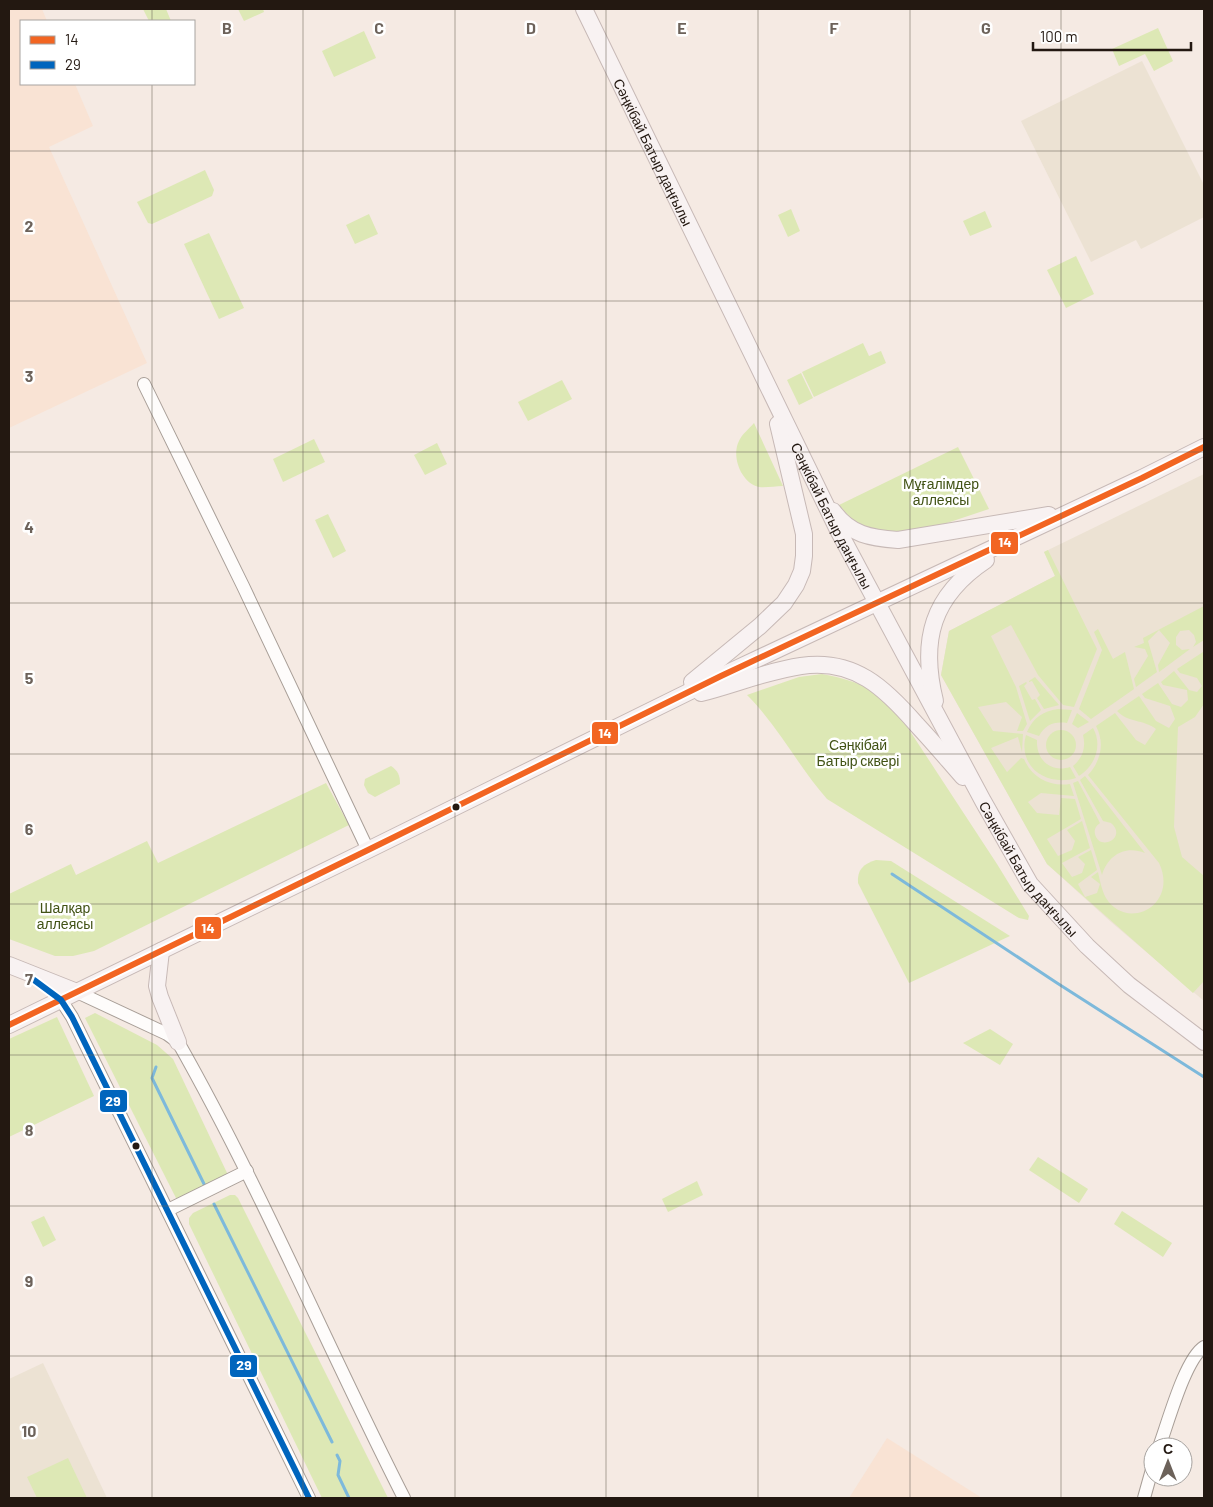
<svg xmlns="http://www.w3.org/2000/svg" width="1213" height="1507" font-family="Barlow,sans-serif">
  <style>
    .built { fill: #f9e3d4 }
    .education { fill: #ece2d3 }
    .green { fill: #dde8b5 }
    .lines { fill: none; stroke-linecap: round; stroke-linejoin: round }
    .stream { stroke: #7db9db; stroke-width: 3 }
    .minor-casing { stroke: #a89e97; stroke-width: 14 }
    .major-casing { stroke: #c7b9b6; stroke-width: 18 }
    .minor { stroke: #fefcfb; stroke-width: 12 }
    .major { stroke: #f8f2f2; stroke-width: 16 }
    .bus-1-casing { stroke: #fff; stroke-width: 10 }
    .bus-2-casing { stroke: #fff; stroke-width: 10 }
    .bus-1 { stroke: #f26522; stroke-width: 6 }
    .bus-2 { stroke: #0065bd; stroke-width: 6 }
    .grid { fill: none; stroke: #6c625a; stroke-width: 1; stroke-opacity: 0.55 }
    .bus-dot { fill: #231811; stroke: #fff; stroke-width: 2 }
    .labels { text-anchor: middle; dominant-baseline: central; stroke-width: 5; stroke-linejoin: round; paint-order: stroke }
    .street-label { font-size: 14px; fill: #231811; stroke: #fff }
    .park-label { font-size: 14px; fill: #425316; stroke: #fff }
    .grid-label { font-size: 16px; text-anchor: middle; font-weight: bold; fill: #6c625a; stroke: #fff; stroke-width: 5; stroke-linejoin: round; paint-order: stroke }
    .line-badge { stroke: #fff; stroke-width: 2 }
    .badge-label { font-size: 14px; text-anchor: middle; font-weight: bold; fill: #fff }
  </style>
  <rect width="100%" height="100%" fill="#f5eae3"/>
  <!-- built -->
  <g class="built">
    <path d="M9,9H42L47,21H21V84H75L93,126L49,147L147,363L9,428Z"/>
    <path d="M887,1438L982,1498H849Z"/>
  </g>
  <!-- education -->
  <g class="education">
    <path d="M1142,61L1204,185V217L1141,249L1136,240L1091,262L1021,121Z"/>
    <path d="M1204,474V1001L1111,922L1047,864L941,675L949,631L1055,576L1044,552Z"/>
    <path d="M43,1363L107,1498H9V1379Z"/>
  </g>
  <!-- green -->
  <g class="green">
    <path d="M143,9H166L171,21H149Z"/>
    <path d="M238,9H263L264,12L244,21Z"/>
    <path d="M1158,28L1173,61L1154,71L1145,54L1119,66L1112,49Z"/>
    <path d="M364,31L376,58L334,77L322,51Z"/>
    <path d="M205,170L214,190L212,196L152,224L148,223L137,202Z"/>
    <path d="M791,209L800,231L788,237L778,215Z"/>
    <path d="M985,211L992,227L970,236L963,221Z"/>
    <path d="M369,214L378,234L355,244L346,225Z"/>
    <path d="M209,233L244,308L219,319L184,244Z"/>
    <path d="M1076,256L1094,294L1066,308L1047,270Z"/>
    <path d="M863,343L869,356L881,351L886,363L814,397L802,372Z"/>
    <path d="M801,373L813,398L799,405L787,380Z"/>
    <path d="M562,380L572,399L528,421L518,402Z"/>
    <path d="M754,423L783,486C775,486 766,488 759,487C741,483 731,456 739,441C742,434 749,429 754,423Z"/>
    <path d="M314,439L325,462L283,482L273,459Z"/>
    <path d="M437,443L447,464L425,475L414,455Z"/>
    <path d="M958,447L989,509L929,529L899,533L872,530L852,520L839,505Z"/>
    <path d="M328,514L346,551L333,558L315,520Z"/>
    <path d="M1048,550L1097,649L1074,707L1063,705L1038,675L1011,625L991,636L1016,687L1027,724L1023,731H1017L1022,717L1006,702L978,707L993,731L1023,734L1022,752L1018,737L991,748L1007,772L1021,758L1024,759C1032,778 1050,787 1070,784L1074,796L1041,793L1028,802L1037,813L1059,815L1061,798L1075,799L1081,819L1047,839L1058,856L1072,850L1075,841L1067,830L1082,821L1090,848L1062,863L1072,877L1082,873L1085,864L1078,857L1091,850L1097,870L1078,884L1085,897L1097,893L1100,884L1091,877L1098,872C1100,881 1102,891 1106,898C1127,932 1179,905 1159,863L1088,775C1101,761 1105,743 1096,726L1115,713L1136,740L1145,745L1156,729C1143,719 1128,723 1117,711L1139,696L1156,721L1169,728L1175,719L1170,706L1145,698L1142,694L1158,683L1172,704L1181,707L1188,700L1187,690L1163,685L1161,682L1174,671L1189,690L1197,692L1202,686L1197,678L1180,673L1177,669L1203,652L1204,654V704L1195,717L1178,727L1174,827L1182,857L1204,876V981L1193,993L1047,864L941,675L949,631L1055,576L1044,552Z"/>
    <path d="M1204,606V640L1193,647L1196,642L1194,635L1189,630L1180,631L1176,637V645L1182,650L1190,649L1159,672L1158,665L1170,643L1159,630L1148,641L1157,672L1136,687L1134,679L1148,656L1145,649L1134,647L1144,643L1143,638Z"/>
    <path d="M1098,629L1113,659L1125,652L1134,689L1091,719L1079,709L1102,650L1094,632Z"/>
    <path d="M822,674C864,682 877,690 904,722L997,864L1029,916L1028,920L1019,918L827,799C798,766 778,726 747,695L799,677Z"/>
    <path d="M1035,677L1059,705L1044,709L1037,698L1040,695L1032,681L1029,682V681Z"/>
    <path d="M1026,682L1027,683L1024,686L1032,700L1035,699L1041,710L1030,721L1019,686Z"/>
    <path d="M1058,709L1072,710L1067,723C1054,721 1045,725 1039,736L1027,732C1033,718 1043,711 1058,709Z"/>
    <path d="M1077,713L1089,722L1078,728L1072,724Z"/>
    <path d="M1093,728C1103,745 1095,766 1079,776L1073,766C1083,758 1086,747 1083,735Z"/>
    <circle cx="1061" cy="745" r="15"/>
    <path d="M1026,735L1037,740C1036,760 1051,773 1070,767L1076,778C1047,787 1017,767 1026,735Z"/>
    <path d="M391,766C398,771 400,775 400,784L375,797L368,793L364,785L365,779Z"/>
    <path d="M1085,776L1145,853C1125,845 1108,855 1102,875L1073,783L1078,781L1100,823C1096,826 1094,829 1095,834C1099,852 1128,838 1111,823L1103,821L1080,780Z"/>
    <path d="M326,783L349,825L94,951L73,956H55L9,939V894L71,864L76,875L147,841L158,863Z"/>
    <path d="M876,860L891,861L1010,936L909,983L858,883C857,870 863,864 876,860Z"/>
    <path d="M95,1013L157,1045L173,1059L228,1175L177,1200L85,1018Z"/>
    <path d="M57,1017L94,1096L9,1137V1039Z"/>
    <path d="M990,1029L1013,1044L1000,1065L963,1043Z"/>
    <path d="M1038,1157L1088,1189L1079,1203L1029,1170Z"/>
    <path d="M697,1181L703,1195L668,1212L662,1199Z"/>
    <path d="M230,1195H235L238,1198L388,1498H322L189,1224V1218L193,1213Z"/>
    <path d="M1122,1211L1172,1243L1163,1257L1114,1224Z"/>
    <path d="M44,1216L56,1240L43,1247L31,1222Z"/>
    <path d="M68,1458L87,1498H37L27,1477Z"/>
  </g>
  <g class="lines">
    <!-- stream -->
    <g class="stream">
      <path d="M892,874L1057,983L1204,1077"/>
      <path d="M156,1067L152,1078L206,1188"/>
      <path d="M214,1204L332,1442"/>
      <path d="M337,1455L340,1461L338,1475L349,1498"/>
    </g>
    <defs>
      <g id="minor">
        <path d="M144,384L243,586L368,850"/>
        <path d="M77,992L167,1034L178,1042C262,1190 327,1347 404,1498"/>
        <path d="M61,1000L72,1017L309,1498"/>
        <path d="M168,1210L247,1171"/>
        <path d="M1159,1447C1168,1423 1185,1359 1204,1347"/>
        <path d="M1144,1498L1153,1466"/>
      </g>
      <g id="major">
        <path id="s1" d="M584,9L838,530L983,801L1030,884L1087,946L1129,985L1204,1042"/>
        <path d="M833,511C850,535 871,538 898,540L1049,515"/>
        <path d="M692,682L760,626L784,603L796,585L802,571L804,556V534L778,424"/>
        <path d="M701,693C733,685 767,671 801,666C854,658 885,688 917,725C933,742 948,760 963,777"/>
        <path d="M935,701C920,640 932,596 986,560"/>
        <path d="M161,951L157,986L160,997L178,1042"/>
        <path d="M9,965L77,992"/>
        <path d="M9,1025L368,850L721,676L1142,478L1204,447"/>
      </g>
    </defs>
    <!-- minor casing -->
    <use href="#minor" class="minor-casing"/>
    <!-- major casing -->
    <use href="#major" class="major-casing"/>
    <!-- minor -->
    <use href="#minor" class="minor"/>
    <!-- major -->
    <use href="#major" class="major"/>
    <defs>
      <path id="bus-1" d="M9,1025L368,850L721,676L1142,478L1204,447"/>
      <path id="bus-2" d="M34,980L61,1000L72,1017L309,1498"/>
    </defs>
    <!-- bus-1 casing -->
    <use href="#bus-1" class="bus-1-casing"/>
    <!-- bus-2 casing -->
    <use href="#bus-2" class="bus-2-casing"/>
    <!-- bus-1 -->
    <use href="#bus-1" class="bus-1"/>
    <!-- bus-2 -->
    <use href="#bus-2" class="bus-2"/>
  </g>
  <!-- grid -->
  <path class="grid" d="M152,9V21M303,9V1498M455,9V1498M606,9V1498M758,9V1498M910,9V1498M1061,9V1498M152,84V1498M9,151H1204M9,301H1204M9,452H1204M9,603H1204M9,754H1204M9,904H1204M9,1055H1204M9,1206H1204M9,1356H1204"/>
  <!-- markers -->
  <g class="bus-dot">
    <circle cx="456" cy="807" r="4.5"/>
    <circle cx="136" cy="1146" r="4.5"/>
  </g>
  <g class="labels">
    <!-- street labels -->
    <g class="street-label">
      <text stroke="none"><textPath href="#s1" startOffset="159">Сәңкібай Батыр даңғылы</textPath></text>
      <text stroke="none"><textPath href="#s1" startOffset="564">Сәңкібай Батыр даңғылы</textPath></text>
      <text stroke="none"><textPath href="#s1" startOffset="969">Сәңкібай Батыр даңғылы</textPath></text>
    </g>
    <!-- park labels -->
    <g class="park-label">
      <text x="941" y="483">Мұғалімдер<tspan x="941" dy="16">аллеясы</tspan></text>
      <text x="858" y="744">Сәңкібай<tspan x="858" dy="16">Батыр сквері</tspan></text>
      <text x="65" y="907">Шалқар<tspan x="65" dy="16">аллеясы</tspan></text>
    </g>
  </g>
  <g class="grid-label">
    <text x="227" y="34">B</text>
    <text x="379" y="34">C</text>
    <text x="531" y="34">D</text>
    <text x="682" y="34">E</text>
    <text x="834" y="34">F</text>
    <text x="986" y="34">G</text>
    <text x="29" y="232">2</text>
    <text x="29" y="382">3</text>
    <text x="29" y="533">4</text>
    <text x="29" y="684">5</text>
    <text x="29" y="835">6</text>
    <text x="29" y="985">7</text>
    <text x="29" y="1136">8</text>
    <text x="29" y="1287">9</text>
    <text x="29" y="1437">10</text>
  </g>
  <g class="line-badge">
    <rect x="990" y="531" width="29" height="24" rx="5" fill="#f26522"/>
    <rect x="591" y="721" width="28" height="24" rx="5" fill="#f26522"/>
    <rect x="194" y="916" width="28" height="24" rx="5" fill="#f26522"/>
    <rect x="99" y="1089" width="29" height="24" rx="5" fill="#0065bd"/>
    <rect x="229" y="1354" width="29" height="24" rx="5" fill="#0065bd"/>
  </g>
  <g class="badge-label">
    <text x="1005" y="547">14</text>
    <text x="605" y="738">14</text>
    <text x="208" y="933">14</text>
    <text x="113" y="1106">29</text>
    <text x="244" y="1370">29</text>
  </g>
  <!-- border -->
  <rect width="1213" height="1507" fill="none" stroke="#231811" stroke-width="20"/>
  <!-- legend -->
  <rect x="20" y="20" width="175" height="65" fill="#ffffff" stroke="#a7a3a0"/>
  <rect x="30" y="36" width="25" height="8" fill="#f26522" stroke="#a7a3a0"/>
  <text x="65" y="45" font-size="15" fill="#231811">14</text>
  <rect x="30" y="61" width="25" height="8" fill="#0065bd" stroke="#a7a3a0"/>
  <text x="65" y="70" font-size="15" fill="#231811">29</text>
  <!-- north arrow -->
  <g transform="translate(1168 1462)"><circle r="24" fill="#ffffff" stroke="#a7a3a0"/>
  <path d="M0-4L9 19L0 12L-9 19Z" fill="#6c625a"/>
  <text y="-8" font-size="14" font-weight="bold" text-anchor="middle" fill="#231811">С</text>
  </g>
  <!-- scale -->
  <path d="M1033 42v8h158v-8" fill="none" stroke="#231811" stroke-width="2.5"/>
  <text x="1040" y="42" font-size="15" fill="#231811" stroke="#ffffff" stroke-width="4" paint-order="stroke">100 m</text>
</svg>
